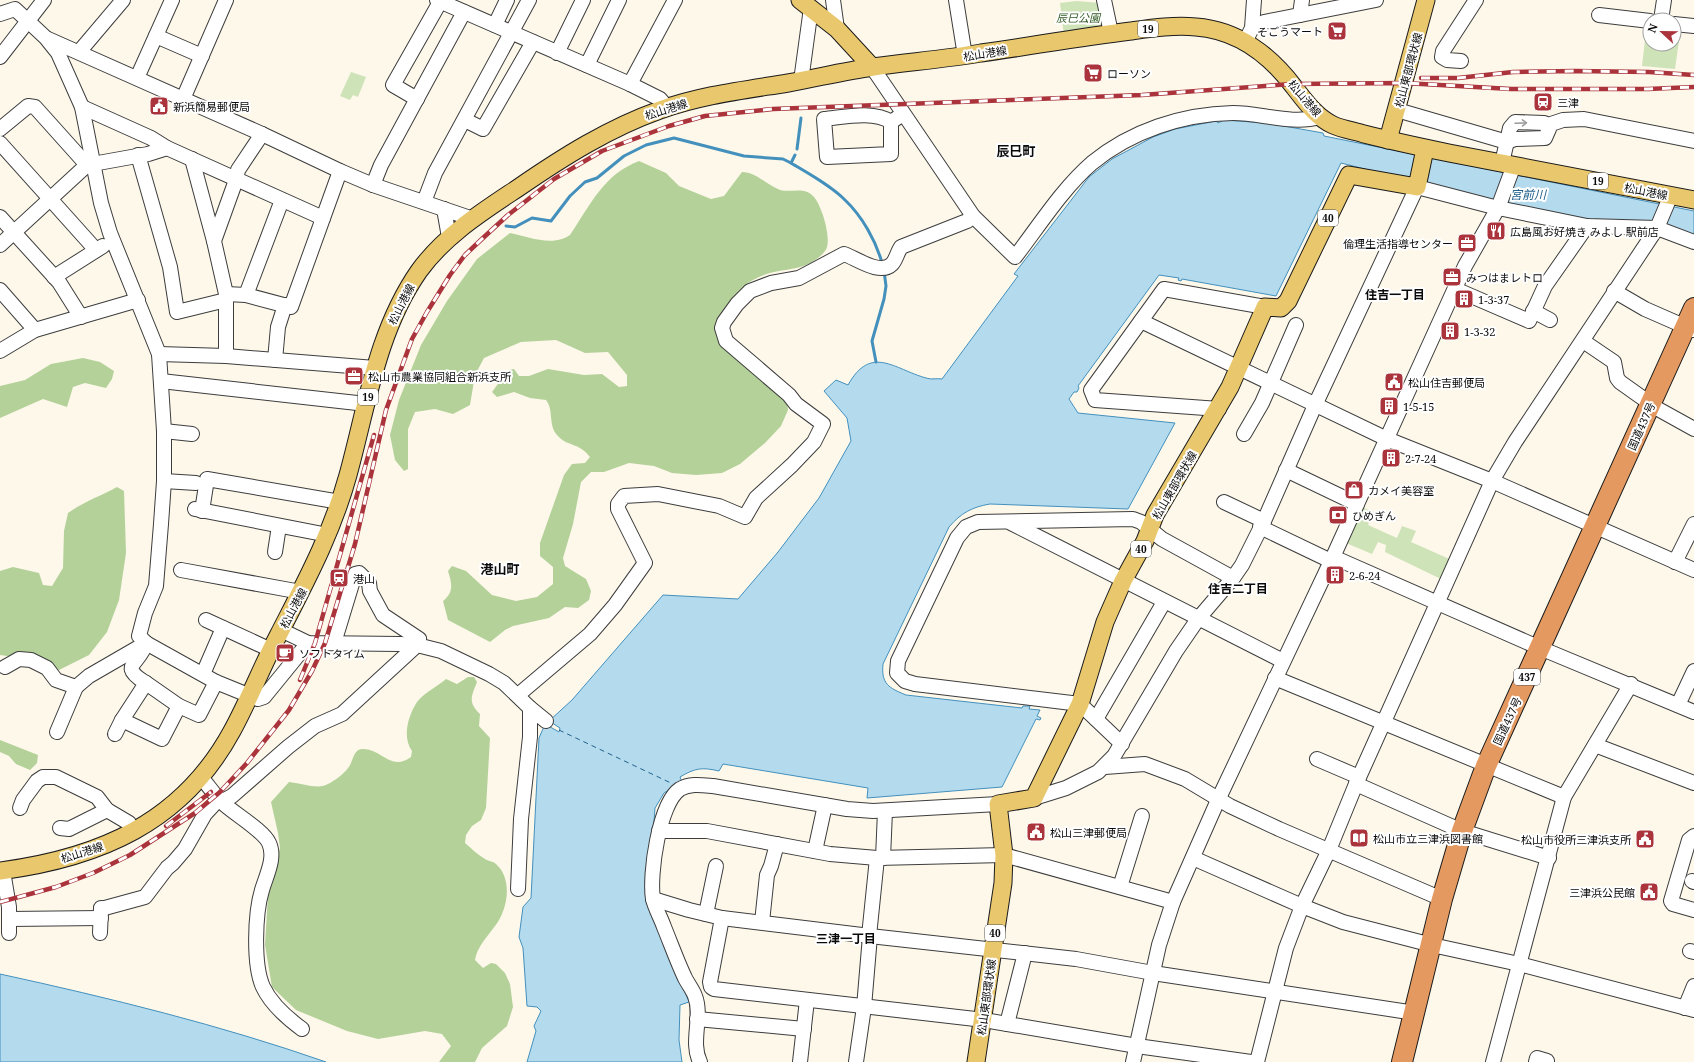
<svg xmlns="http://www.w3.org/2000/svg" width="1694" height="1062" font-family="'Noto Serif','Noto Sans JP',serif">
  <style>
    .green { fill: #cfe3b8 }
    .forest { fill: #b4d199 }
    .water { fill: #b4daee; stroke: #4390bd }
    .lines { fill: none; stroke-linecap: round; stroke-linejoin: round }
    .stream { stroke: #4390bd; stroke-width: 3 }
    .ferry { stroke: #23628d; stroke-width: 1; stroke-dasharray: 5 4; stroke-linecap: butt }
    .minor-casing { stroke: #3d3d3d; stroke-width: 16 }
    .major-casing { stroke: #1b1b1b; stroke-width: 19 }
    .highway-casing { stroke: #1b1b1b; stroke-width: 22 }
    .minor { stroke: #fff; stroke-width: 14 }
    .major { stroke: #e9c76d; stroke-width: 17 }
    .highway { stroke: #e49961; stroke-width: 20 }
    .rail-casing { stroke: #aa333c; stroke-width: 4.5 }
    .rail { stroke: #fff; stroke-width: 3; stroke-dasharray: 9; stroke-linecap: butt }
    .oneway { stroke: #9d9d9d }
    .labels { text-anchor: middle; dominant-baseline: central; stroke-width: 4; stroke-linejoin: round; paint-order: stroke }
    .shield { fill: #fff; stroke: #545454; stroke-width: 1 }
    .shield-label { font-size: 10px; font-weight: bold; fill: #0a0a0a }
    .park-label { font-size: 11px; font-style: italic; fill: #305a23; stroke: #fff }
    .poi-label { font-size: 11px; fill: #0a0a0a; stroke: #fff; text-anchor: start }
    .street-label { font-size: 11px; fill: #0a0a0a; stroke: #fff }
    .water-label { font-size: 12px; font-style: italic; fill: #23628d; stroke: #fff }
    .neighbourhood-label { font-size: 12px; font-weight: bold; fill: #0a0a0a; stroke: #fff }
    .quarter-label { font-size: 13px; font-weight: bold; fill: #0a0a0a; stroke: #fff }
  </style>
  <rect width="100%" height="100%" fill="#fdf8ea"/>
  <!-- green -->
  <g class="green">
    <path d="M1076,1L1101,3L1106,30L1064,35L1060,3Z"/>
    <path d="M1647,23L1650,24V44H1674V26L1681,27L1675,69L1642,66Z"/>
    <path d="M351,72L366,77L358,97L353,95L350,100L340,96Z"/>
    <path d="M1362,507L1373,512L1368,525L1397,538L1402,526L1416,531L1411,542L1454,561L1445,581L1385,552L1386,545L1378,542L1372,554L1346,543Z"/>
  </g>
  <!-- forest -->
  <g class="forest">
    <path d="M639,161L666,173L679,186L711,199L724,196L742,172C756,172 767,185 780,190C791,193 805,186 814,197C822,206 833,242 825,251C806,274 782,266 759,277C742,284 732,297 723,312C715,328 713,330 724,344L786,394L788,410L781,426L765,443L740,464L722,473L696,475L672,473L654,466L629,463L604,472H591L581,482L573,524L563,558L565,566L586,579L591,591L589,600L578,608L565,607L549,618L513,626L505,630L490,642L448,620L443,601C454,592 452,584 448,571L452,566L466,571L492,595L516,601L537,597L553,584V567L540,556V543L564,475L572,464L585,463L590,457C579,442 567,447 557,435C548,425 554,410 546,400L530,398L514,392L497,397L492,392L508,370L514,369L519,376H529L548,369L584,375L602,374L619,387L627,386V375L608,352L585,353L556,340L521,342L484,358L475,375L470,405L453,414L435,409L415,412L408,429V469L404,471L395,460L390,435L399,400L421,345L447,301L477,259L510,233C529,237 552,247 570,235C591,204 603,175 639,161Z"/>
    <path d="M83,358L100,362L114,371L112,379L106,388L85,383L73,387L67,407L43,399L0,418V386L25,380L51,364Z"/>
    <path d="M117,487L124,491L126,553L119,600L107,632L89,655L59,670L28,659L0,655V571L13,567L39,573L43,585L52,586L63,568L64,531L68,513C83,502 101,496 117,487Z"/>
    <path d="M468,677H474L477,682C471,697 468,702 480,714L479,726L490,738L486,808L481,820L472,826L466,835L465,843C471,848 478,855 485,859C488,861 493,861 496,864C513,879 508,909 495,926C487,937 477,947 475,960L483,968L491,963L496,964L505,973L510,984L513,1007L507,1026L482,1048L475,1062H439L451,1046L442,1034L425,1031L378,1039L347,1031L296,1010L272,987L265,945L268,895L280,848L278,833L271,802L289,782C299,783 314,788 323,786C332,783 343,775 348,768C353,763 353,749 362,749C381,748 391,772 411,757L412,751C402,737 408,716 417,702C424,693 438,686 446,679L457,684Z"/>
    <path d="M0,740L38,755L37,763L30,770L16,764L9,756L0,752Z"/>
  </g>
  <!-- water -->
  <g class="water">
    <path d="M1224,120L1267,123L1323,133L1324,136L1694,211V238L1523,209L1341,163L1276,296L1182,279L1181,281L1178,280L1179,278L1159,275L1078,386L1079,388L1077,392H1074L1069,399L1078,413L1175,423L1128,509L990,504C972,507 961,513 949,527L883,664C881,684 889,688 906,695L1022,708L1023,706H1030L1029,709L1040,710L1037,716L1041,718L1040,720L1036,719L1002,787L867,798L868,788L723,764L719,771C702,767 695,768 680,777L682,782L664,793L655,808L648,900L689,1002L680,1005L679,1040L682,1062H527L536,1031L534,1026L541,1011L537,1007L527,1006L523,948L519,937L523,907L531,898L539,738L545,724L559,732L560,728L549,721L572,700L663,595L738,599L778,552L819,498L851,441L847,418L824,391L836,380L848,385C871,344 894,369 926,378C932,380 936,378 942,379L1018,276L1014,274L1089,177L1112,159L1153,137L1175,129L1216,121L1218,123Z"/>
    <path d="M0,974C110,998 220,1025 326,1062H0Z"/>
  </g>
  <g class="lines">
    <!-- stream -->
    <g class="stream">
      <path d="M797,149L801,118"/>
      <path d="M795,155L791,163C809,174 830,185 845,200C862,216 876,241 882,263"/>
      <path d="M506,226L515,227L532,218L551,221L570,196L585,182L597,178L624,156L646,145L674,138L744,156L783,159L791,163"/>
      <path d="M876,362L872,341L884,299L886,286L884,271"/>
    </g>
    <!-- ferry -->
    <path class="ferry" d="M559,730L673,784"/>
    <defs>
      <g id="minor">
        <path d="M437,0L630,84L660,99L667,107"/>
        <path d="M833,0L837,29"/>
        <path d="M956,0L965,56"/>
        <path d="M1104,0L1111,33"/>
        <path d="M0,14L15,9L46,38L58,53L82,107L101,203L110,233L159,354L164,431V481L161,524L156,586L145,613L139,636L146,643L216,682L258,699L264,697L308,643"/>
        <path d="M1300,15L1302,0"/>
        <path d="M1599,15L1650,21"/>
        <path d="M1661,20L1664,0"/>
        <path d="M1674,24L1694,26"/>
        <path d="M495,25L507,0"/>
        <path d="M1252,28L1264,22L1376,0"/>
        <path d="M156,36L202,56"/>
        <path d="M1248,36L1252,28L1254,0"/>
        <path d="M48,39L262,134L340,171L373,185L473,219"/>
        <path d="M79,52L123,0"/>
        <path d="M557,53L583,0"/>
        <path d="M0,57L44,0"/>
        <path d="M1461,61L1447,60L1442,57L1443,51L1476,0"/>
        <path d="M587,65L619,0"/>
        <path d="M872,67L973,216L1015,257C1039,226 1062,189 1092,163C1131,131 1182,114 1233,113C1262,113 1291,125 1320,117"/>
        <path d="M137,78L172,0"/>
        <path d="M801,81L811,8"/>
        <path d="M630,84L675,0"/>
        <path d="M183,99L226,0"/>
        <path d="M417,99L393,85L440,2"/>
        <path d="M82,107L151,138L167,148L323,218"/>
        <path d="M1397,110L1507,142L1515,139L1545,138L1549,129L1548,125"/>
        <path d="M465,120L483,129L533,42"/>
        <path d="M891,122C874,110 844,117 824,119L827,157L891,154V122L903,114"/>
        <path d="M0,129L28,106L35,107L87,165"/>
        <path d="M0,143L96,250"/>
        <path d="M138,155L170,267L177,312L226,300"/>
        <path d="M192,159L214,241"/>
        <path d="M1502,163L1510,128L1515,122L1544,123L1548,125L1563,120L1584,119L1694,141"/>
        <path d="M373,185L381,165L464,12"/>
        <path d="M424,202L435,173L529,0"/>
        <path d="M444,209L449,237"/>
        <path d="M0,217L59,282L81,317"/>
        <path d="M0,245L87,165L148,154L167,148"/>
        <path d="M54,277L103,246"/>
        <path d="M1455,289L1529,321L1545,286L1587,226"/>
        <path d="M0,290L35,330"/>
        <path d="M1614,291L1645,309L1693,330"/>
        <path d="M226,294L246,295L291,307L340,171"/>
        <path d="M246,295L282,200"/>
        <path d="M1533,311L1550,320"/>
        <path d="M1141,321L1387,439L1492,481L1694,570"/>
        <path d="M1583,341L1614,362L1617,378L1620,382L1658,409L1694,429"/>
        <path d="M0,351L35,330L138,300"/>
        <path d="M159,354L226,356L375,368"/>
        <path d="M226,356V294L214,241L236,180L238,170L262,134"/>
        <path d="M275,360L278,327L285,305"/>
        <path d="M161,381L366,404"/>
        <path d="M1219,409L1095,400L1091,390L1164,289L1265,307"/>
        <path d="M164,431L192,434"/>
        <path d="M1244,434L1262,403L1296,325"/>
        <path d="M1286,470L1357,504"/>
        <path d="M164,481L196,483"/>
        <path d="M1224,502L1264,521"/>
        <path d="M195,509L328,535"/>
        <path d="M202,511L207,479L340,502"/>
        <path d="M1011,523L1283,661"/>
        <path d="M1260,527L1331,561"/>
        <path d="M275,552L279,526"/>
        <path d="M1333,557L1540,648L1694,712"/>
        <path d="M1675,562L1694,524"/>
        <path d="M181,570L301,592"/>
        <path d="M206,620L271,650"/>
        <path d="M281,630L308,643L401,644L417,645L441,651L489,674L504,683L530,708V737L521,819L518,889"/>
        <path d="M5,667L19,659L31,660L47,668L56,680L76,687L89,676L146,643"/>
        <path d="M203,674L223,628"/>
        <path d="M1275,678L1564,797"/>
        <path d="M146,683L179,706L199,715L216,682"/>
        <path d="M518,695L590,634L615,605L645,563L618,509V504L624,496L658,494L719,506L745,517L756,498L792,465L814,442L823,424L796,404L789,395L726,341L722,328L724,322L737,304L750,291L771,283L799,278L844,254C856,258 880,276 892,264C896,260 897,253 901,247L967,221L973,216"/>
        <path d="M1678,705L1694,671"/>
        <path d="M530,708L546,721"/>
        <path d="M1096,719L1164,602"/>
        <path d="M122,720L162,739L179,706"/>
        <path d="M57,732L76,687"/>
        <path d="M115,734L122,720L146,683C117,665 140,665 146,643"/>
        <path d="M1122,744L1080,704L915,684L905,681L897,673L898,661L957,538L966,527L978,522L1133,519L1141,522L1162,539L1233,578"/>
        <path d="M1595,745L1694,783"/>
        <path d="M1317,759L1359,777"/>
        <path d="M1105,767L1145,764L1185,779L1230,806L1279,829L1442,899"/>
        <path d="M201,777C208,785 215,796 223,803C233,813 263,830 269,843C276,858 266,876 262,890C255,913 253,965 263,987C271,1004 287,1018 302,1029"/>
        <path d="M1356,784L1462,831L1549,858"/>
        <path d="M1034,798L1066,788L1098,772L1114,756L1176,651L1198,619L1233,578L1242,565L1264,521L1316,403L1417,187L1498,208L1587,226L1657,228L1694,242"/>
        <path d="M221,802L232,796L288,747L315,726L342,714L417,645L419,639L383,615L370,591L369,583L359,573L355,574L334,643"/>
        <path d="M20,808L23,800L37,781L43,777H56L97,797L107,810L129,823L133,832"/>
        <path d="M60,828L69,829L107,810"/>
        <path d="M659,831H707L830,854L877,858L1004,855L1173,902"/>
        <path d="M1694,836L1689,840L1671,901L1673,904L1694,910"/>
        <path d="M815,851L825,805"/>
        <path d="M883,858L885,811"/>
        <path d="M1193,858L1302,906L1343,922L1432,945L1519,964L1694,1010"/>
        <path d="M3,871L9,907V933"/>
        <path d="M1692,881L1694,882"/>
        <path d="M1120,887L1142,816"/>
        <path d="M653,899L689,910L722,918L870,936L1076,959L1153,973L1415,1013"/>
        <path d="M101,909L145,897L167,868L173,863L185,849L205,814L219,799"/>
        <path d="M706,914L716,866"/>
        <path d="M722,918L710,982L711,987L714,989L984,1020L1137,1046L1251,1062"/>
        <path d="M9,919L101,918"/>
        <path d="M762,922L767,875L771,866L777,844"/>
        <path d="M100,933L101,908"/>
        <path d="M869,936L877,858"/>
        <path d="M1690,951L1694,952"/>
        <path d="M1685,1008L1694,986"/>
        <path d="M697,1019L804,1029"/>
        <path d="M1007,1024L1025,953"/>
        <path d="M700,1062C690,1042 703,1017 695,996C693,990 688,984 685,978C677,961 671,944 664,927C661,918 655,908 653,899C649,875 659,803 680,789C690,783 702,785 713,786L847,809L873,811L998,804"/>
        <path d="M800,1062L807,1000"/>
        <path d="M856,1062L864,1007L870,936"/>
        <path d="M1133,1062L1159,945L1173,902L1218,800L1333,557L1465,266L1498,208L1514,165"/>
        <path d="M1257,1062L1286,948L1302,906L1329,850L1356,784L1492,481L1515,442L1657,228L1671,195"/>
        <path d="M1493,1062L1564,797L1631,684"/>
        <path d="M1536,1062L1537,1058L1547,1061"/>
      </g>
      <g id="major">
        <path d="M800,0L837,29L872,67"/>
        <path d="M1388,140L1426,0"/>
        <path d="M0,871C99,858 182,823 232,731C249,700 262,666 279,634C306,581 332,533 348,475C367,406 377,331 419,271C445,235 482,212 518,188C563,157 609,128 660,110C701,95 745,90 788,83C816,78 845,71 873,67C909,62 945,59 981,53C1031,46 1081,37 1131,31C1153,28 1174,25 1196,27C1237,30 1270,55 1294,87C1305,101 1316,117 1333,125C1342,129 1354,131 1364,134C1392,141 1420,147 1449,153C1530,169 1612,184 1694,200"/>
        <path d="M976,1062L1003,883L1004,855L998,804L1034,798L1080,704L1105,622L1123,581L1145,541L1155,515L1230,387L1265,307L1281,308L1288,301L1349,175L1417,187L1425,149"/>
      </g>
      <path id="highway" d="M1402,1062L1442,899L1462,831L1486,766L1694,308"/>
    </defs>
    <!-- minor casing -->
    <use href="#minor" class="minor-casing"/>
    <!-- major casing -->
    <use href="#major" class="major-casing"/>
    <!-- highway casing -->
    <use href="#highway" class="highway-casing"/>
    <!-- minor -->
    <use href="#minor" class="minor"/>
    <!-- major -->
    <use href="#major" class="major"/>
    <!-- highway -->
    <use href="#highway" class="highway"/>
    <defs>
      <g id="rail">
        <path d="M1421,78H1458L1513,72L1575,71L1649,72L1694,75"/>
        <path d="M300,680L315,643L374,435"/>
        <path d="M166,826L211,792"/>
        <path d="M0,902L56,887L93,873L130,855L195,813L220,792L247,763L289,710L312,671L325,643L355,544L386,410L412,339L427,312L450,275L465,255L483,238L508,215L554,179L602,151L669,126L705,116L773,109L1142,95L1292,84L1404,83L1511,89H1648L1694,87"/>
      </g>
    </defs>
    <!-- rail casing -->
    <use href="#rail" class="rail-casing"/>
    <!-- rail -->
    <use href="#rail" class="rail"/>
  </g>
  <!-- one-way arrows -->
  <defs><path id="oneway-shaft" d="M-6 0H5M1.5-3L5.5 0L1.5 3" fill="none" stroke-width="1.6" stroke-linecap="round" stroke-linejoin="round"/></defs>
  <use class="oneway" href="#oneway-shaft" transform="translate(1521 123) rotate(-2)"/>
  <!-- icons -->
  <defs>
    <symbol id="supermarket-square" viewBox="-11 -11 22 22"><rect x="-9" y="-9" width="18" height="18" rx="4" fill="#aa333c" stroke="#fff"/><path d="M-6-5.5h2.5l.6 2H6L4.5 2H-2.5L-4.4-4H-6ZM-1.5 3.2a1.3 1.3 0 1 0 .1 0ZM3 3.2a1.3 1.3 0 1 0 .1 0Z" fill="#fff"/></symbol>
    <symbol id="station-square" viewBox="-11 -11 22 22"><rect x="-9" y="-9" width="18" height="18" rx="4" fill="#aa333c" stroke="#fff"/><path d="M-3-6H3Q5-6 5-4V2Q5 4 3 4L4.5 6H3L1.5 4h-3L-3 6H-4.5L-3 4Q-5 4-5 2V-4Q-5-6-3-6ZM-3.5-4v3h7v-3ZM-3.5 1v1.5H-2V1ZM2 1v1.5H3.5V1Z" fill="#fff"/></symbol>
    <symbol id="civic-square" viewBox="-11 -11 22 22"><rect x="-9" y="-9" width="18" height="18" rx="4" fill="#aa333c" stroke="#fff"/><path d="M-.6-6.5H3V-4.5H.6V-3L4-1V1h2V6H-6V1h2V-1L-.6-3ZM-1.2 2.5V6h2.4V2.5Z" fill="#fff"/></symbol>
    <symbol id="restaurant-square" viewBox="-11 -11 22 22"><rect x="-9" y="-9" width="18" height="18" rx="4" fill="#aa333c" stroke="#fff"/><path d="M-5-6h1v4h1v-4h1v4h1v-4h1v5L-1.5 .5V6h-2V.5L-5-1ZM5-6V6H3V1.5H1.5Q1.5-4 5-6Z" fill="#fff"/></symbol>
    <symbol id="office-square" viewBox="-11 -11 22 22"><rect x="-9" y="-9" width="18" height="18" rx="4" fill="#aa333c" stroke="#fff"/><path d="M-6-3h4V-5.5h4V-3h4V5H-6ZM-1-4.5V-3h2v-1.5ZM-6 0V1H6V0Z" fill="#fff"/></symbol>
    <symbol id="building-square" viewBox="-11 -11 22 22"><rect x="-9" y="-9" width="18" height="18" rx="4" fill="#aa333c" stroke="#fff"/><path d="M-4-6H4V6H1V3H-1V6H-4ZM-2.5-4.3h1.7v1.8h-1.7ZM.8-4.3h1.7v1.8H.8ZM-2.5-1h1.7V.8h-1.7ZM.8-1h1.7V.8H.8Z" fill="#fff"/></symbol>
    <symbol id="shop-square" viewBox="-11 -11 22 22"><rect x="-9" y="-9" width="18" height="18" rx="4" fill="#aa333c" stroke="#fff"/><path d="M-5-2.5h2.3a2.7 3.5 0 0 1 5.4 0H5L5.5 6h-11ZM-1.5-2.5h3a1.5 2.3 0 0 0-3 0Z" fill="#fff"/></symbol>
    <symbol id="bank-square" viewBox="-11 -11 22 22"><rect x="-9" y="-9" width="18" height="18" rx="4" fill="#aa333c" stroke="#fff"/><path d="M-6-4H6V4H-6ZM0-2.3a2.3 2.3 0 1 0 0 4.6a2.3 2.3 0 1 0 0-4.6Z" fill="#fff"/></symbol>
    <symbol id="cafe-square" viewBox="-11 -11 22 22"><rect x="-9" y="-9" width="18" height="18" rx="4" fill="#aa333c" stroke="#fff"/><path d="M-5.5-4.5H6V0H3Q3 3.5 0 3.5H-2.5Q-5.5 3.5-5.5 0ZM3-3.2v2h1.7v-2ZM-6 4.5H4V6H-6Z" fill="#fff"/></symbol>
    <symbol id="library-square" viewBox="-11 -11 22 22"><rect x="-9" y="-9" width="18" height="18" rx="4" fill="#aa333c" stroke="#fff"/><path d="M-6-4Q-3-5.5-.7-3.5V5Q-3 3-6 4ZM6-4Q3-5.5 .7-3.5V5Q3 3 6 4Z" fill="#fff"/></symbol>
  </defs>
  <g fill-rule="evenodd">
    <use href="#supermarket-square" x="1326" y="20" width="22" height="22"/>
    <use href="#supermarket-square" x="1082" y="62" width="22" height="22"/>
    <use href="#station-square" x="1532" y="91" width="22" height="22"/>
    <use href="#civic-square" x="148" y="95" width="22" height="22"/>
    <use href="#restaurant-square" x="1485" y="220" width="22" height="22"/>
    <use href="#office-square" x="1456" y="232" width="22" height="22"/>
    <use href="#office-square" x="1441" y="266" width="22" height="22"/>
    <use href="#building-square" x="1453" y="288" width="22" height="22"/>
    <use href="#building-square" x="1439" y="320" width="22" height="22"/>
    <use href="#office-square" x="343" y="365" width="22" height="22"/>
    <use href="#civic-square" x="1383" y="371" width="22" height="22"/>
    <use href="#building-square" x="1378" y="395" width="22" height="22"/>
    <use href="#building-square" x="1380" y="447" width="22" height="22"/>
    <use href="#shop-square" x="1343" y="479" width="22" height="22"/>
    <use href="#bank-square" x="1327" y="504" width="22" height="22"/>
    <use href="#building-square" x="1324" y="564" width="22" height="22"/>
    <use href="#station-square" x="328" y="567" width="22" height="22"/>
    <use href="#cafe-square" x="274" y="642" width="22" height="22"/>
    <use href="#civic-square" x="1025" y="821" width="22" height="22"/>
    <use href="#library-square" x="1348" y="827" width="22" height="22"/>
    <use href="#civic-square" x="1634" y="828" width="22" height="22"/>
    <use href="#civic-square" x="1638" y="881" width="22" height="22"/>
  </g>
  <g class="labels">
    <!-- shield labels -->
    <g class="shield">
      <rect x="1138" y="21" width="20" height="16" rx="3"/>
      <rect x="1588" y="173" width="20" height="16" rx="3"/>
      <rect x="1318" y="210" width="20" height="16" rx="3"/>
      <rect x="358" y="389" width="20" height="16" rx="3"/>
      <rect x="1131" y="541" width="20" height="16" rx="3"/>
      <rect x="1514" y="669" width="26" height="16" rx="3"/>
      <rect x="985" y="925" width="20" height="16" rx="3"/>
    </g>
    <g class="shield-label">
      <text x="1148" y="29">19</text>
      <text x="1598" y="181">19</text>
      <text x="1328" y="218">40</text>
      <text x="368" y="397">19</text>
      <text x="1141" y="549">40</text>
      <text x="1527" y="677">437</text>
      <text x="995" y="933">40</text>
    </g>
    <!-- park labels -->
    <g class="park-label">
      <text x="1078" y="17">辰巳公園</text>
    </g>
    <!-- poi labels -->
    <g class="poi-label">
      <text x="1323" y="31" text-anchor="end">そごうマート</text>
      <text x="1107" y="73">ローソン</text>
      <text x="1557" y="102">三津</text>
      <text x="173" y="106">新浜簡易郵便局</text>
      <text x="1510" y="231">広島風お好焼き みよし 駅前店</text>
      <text x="1453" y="243" text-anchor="end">倫理生活指導センター</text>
      <text x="1466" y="277">みつはまレトロ</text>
      <text x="1478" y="299">1-3-37</text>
      <text x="1464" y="331">1-3-32</text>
      <text x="368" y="376">松山市農業協同組合新浜支所</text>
      <text x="1408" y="382">松山住吉郵便局</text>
      <text x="1403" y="406">1-5-15</text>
      <text x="1405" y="458">2-7-24</text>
      <text x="1368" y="490">カメイ美容室</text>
      <text x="1352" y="515">ひめぎん</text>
      <text x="1349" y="575">2-6-24</text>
      <text x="353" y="578">港山</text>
      <text x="299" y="653">ソフトタイム</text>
      <text x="1050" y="832">松山三津郵便局</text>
      <text x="1373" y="838">松山市立三津浜図書館</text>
      <text x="1631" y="839" text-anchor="end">松山市役所三津浜支所</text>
      <text x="1635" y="892" text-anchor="end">三津浜公民館</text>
    </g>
    <!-- street labels -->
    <g class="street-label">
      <text transform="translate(985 53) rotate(-9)">松山港線</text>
      <text transform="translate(1408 70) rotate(-75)">松山東部環状線</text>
      <text transform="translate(1305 98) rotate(49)">松山港線</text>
      <text transform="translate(666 109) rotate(-18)">松山港線</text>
      <text transform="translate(1646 191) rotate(11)">松山港線</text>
      <text transform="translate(401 304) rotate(-63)">松山港線</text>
      <text transform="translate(1641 426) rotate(-66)">国道437号</text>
      <text transform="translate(1174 485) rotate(-60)">松山東部環状線</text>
      <text transform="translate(293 608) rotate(-62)">松山港線</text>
      <text transform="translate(1507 721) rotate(-65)">国道437号</text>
      <text transform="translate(82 852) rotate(-18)">松山港線</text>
      <text transform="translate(986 997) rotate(-82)">松山東部環状線</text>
    </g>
    <!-- water labels -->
    <g class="water-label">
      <text x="1528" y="194">宮前川</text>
    </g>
    <!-- neighbourhood labels -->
    <g class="neighbourhood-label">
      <text x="1395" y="294">住吉一丁目</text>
      <text x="1238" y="588">住吉二丁目</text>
      <text x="846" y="938">三津一丁目</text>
    </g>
    <!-- quarter labels -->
    <g class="quarter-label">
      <text x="1016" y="151">辰巳町</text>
      <text x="500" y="569">港山町</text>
    </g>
  </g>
  <!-- north arrow -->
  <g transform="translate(1662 32) rotate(292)"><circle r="19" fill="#ffffff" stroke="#9d9d9d"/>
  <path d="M0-3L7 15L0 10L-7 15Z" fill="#aa333c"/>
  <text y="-6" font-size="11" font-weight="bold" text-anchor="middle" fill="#0a0a0a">N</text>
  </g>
</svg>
